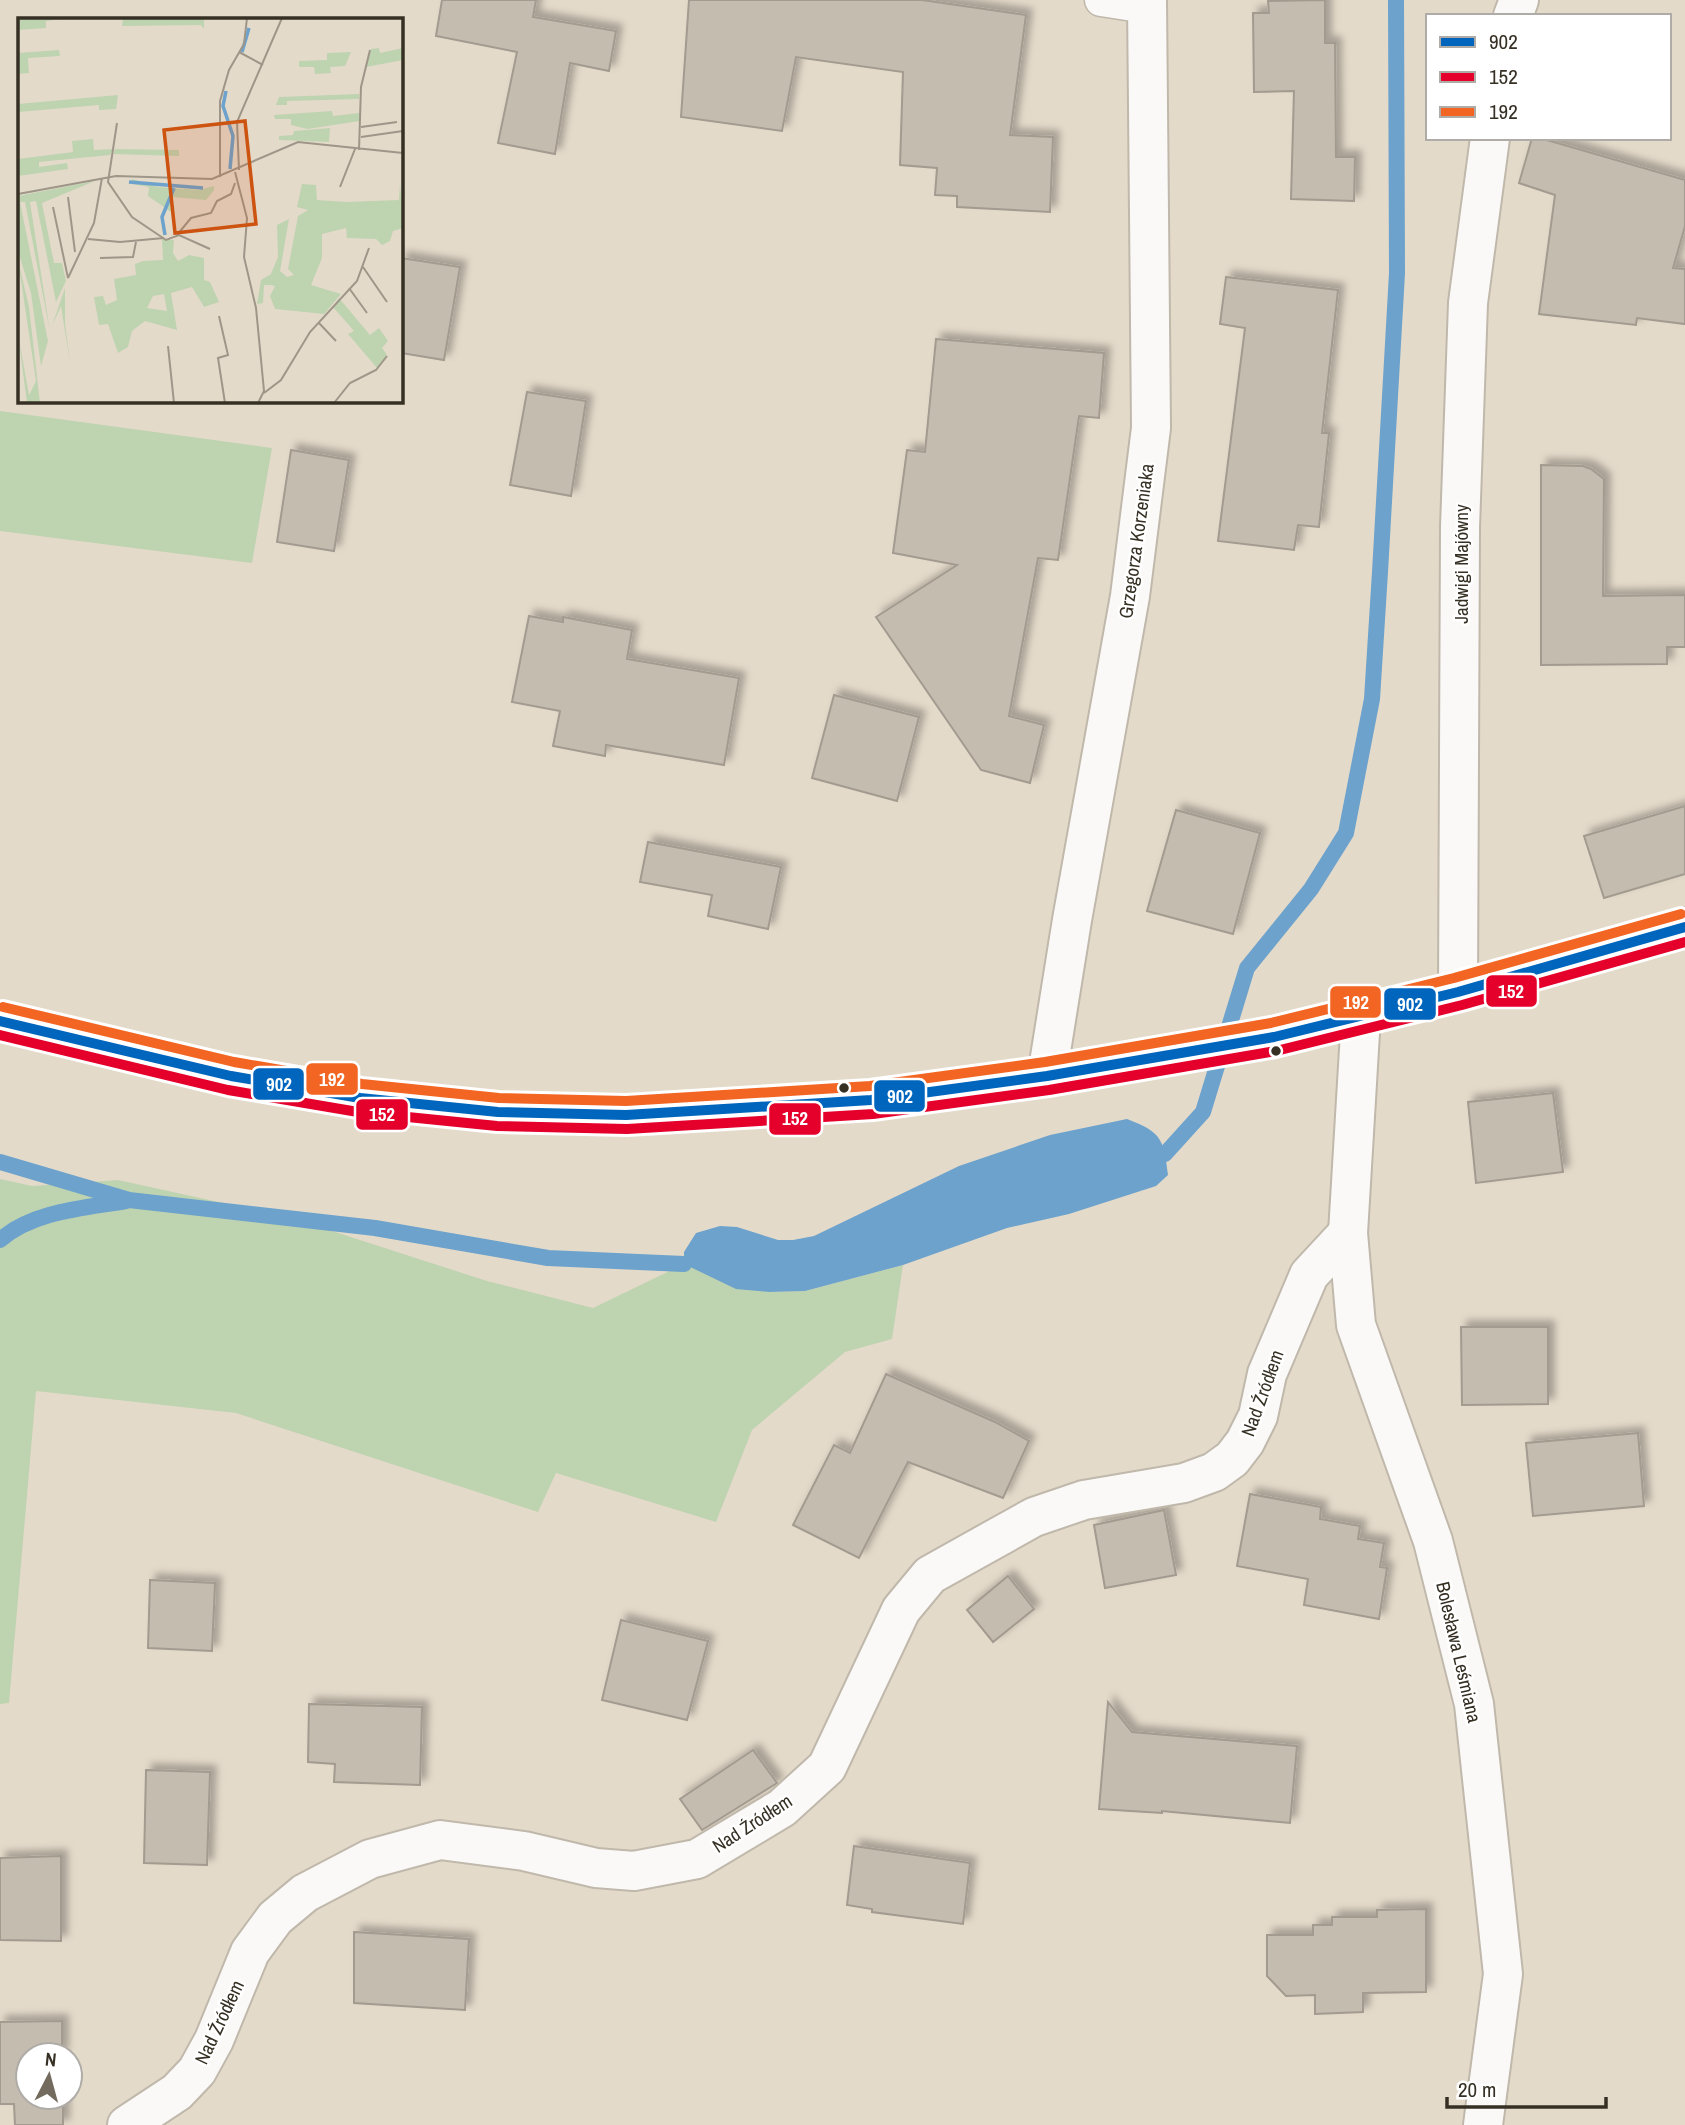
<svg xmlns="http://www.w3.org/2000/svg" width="1685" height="2125" font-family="'Archivo Narrow',sans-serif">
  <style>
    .green { fill: #bed3b0 }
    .water { fill: #6ca2cc }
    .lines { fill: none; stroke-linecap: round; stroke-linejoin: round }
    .stream { stroke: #6ca2cc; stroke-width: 16 }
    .building { fill: #c4bcaf; stroke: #a39b8f; stroke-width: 2; filter: url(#shadow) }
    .lane-casing { stroke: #bfb8ab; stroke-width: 35 }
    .street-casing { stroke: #bfb8ab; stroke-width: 42 }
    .secondary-casing { stroke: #bfb8ab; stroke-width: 42 }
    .lane { stroke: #fbf9f7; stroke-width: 32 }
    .street { stroke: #fbf9f7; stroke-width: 38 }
    .secondary { stroke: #fbf9f7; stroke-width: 38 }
    .bus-1-casing { stroke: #fff; stroke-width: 16 }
    .bus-2-casing { stroke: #fff; stroke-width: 16 }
    .bus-3-casing { stroke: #fff; stroke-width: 16 }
    .bus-1 { stroke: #0065bd; stroke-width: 10 }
    .bus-2 { stroke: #e4002b; stroke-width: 10 }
    .bus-3 { stroke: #f26522; stroke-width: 10 }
    .bus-dot { fill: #363024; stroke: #fff; stroke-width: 2.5 }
    .labels { text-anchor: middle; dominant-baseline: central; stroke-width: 5; stroke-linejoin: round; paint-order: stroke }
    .street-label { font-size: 19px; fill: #363024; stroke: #fff }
    .inset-river { fill: none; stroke: #6ca2cc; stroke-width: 3.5 }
    .inset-road { fill: none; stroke: #9e9688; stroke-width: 2 }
    .view { fill: #cd5310; fill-opacity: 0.15; stroke: #cd5310; stroke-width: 3.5 }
    .inset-edge { fill: none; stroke: #363024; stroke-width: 3.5 }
    .line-badge { stroke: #fff; stroke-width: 2.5 }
    .badge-label { font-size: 19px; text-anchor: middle; font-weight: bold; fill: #fff }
  </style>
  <defs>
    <filter id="shadow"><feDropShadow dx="6" dy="-6" stdDeviation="3.5" flood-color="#0004"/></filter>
  </defs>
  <rect width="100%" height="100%" fill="#e4daca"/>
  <!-- green -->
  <g class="green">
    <path d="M0,411L272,448L252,563L0,531Z"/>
    <path d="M0,1179L32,1186L118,1180L292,1218L487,1281L593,1308L684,1264L714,1277L769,1292L805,1291L903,1265L892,1339L845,1352L752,1430L716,1522L556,1473L538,1512L236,1413L36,1391L9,1703L0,1704Z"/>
  </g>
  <!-- water -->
  <path class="water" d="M1127,1119C1162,1132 1164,1140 1168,1175L1156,1186L1069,1214L1007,1228L903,1265L805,1291L769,1292L736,1289L684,1264V1252L696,1233L720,1226L737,1227L778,1240H793L814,1236L959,1166L1050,1135Z"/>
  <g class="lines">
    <!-- stream -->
    <g class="stream">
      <path d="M1165,1154L1203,1112L1247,968L1311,889L1346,833L1372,699L1380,572L1397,273L1396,0"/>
      <path d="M0,1162L129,1200L375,1228L548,1258L684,1264"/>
      <path d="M0,1240C33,1211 85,1208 126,1201"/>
    </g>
  </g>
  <!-- building -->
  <g class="building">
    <path d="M442,0H536L533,17L616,31L609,71L570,63L555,154L498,143L517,52L436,36Z"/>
    <path d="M689,0H922L1026,15L1010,135L1053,137L1050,212L957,207V196L935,195L937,168L900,165L903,72L796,57L782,131L681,117Z"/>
    <path d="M1325,0V43H1335L1336,157H1355L1354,201L1291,199L1294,91L1254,92L1253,13H1269L1268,1Z"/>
    <path d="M1532,138H1540L1685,180V226L1673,268L1685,269V324L1637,318L1636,325L1539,314L1555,195L1519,183Z"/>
    <path d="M401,258L460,267L444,360L401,353Z"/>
    <path d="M1226,277L1338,290L1322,433H1329L1319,527L1298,525L1294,550L1218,541L1245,328L1220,324Z"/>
    <path d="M936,339L1104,353L1099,418L1079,416L1058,560L1038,558L1009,716L1044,725L1030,783L981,770L876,617L957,565L893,553L907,450L925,452Z"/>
    <path d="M527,392L586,401L571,496L510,485Z"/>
    <path d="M291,450L349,460L334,551L277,542Z"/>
    <path d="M1541,465L1583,466L1591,469L1604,479L1603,596L1685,595V647H1667V664L1541,665Z"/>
    <path d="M529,616L563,622V617L632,630L627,659L739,678L724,765L606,745L605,756L553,746L560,711L512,702Z"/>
    <path d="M834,695L919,717L897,801L812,778Z"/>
    <path d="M1685,806V874L1604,898L1584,836Z"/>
    <path d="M1176,810L1260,833L1233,934L1147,911Z"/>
    <path d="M648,842L781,867L768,929L708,916L712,895L640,882Z"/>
    <path d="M1553,1093L1563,1172L1476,1183L1468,1102Z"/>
    <path d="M1461,1327H1548V1404L1462,1405Z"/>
    <path d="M886,1374L995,1422L1029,1441L1003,1498L908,1462L859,1558L793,1525L834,1445L850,1453Z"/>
    <path d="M1638,1433L1644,1506L1533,1516L1526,1443Z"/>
    <path d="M1250,1494L1321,1507L1320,1519L1360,1526L1358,1539L1384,1543L1380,1567L1387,1568L1379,1619L1304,1605L1308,1579L1237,1566Z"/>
    <path d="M1164,1510L1176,1575L1105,1588L1094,1525Z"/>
    <path d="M1008,1576L1034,1609L993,1642L967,1610Z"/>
    <path d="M150,1580L215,1583L212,1651L148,1648Z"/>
    <path d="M621,1620L708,1641L687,1720L602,1700Z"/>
    <path d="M1108,1702L1132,1732L1297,1746L1290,1823L1162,1811V1813L1099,1809Z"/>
    <path d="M309,1704L422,1707L420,1785L334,1782L335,1764L308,1762Z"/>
    <path d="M753,1750L777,1783L702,1830L680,1799Z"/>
    <path d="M146,1770L210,1772L207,1865L144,1863Z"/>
    <path d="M854,1846L970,1863L963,1924L872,1912V1909L847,1905Z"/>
    <path d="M61,1856V1941L0,1940V1858Z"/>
    <path d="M1426,1909V1992L1363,1993V2012L1315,2014V1995L1286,1996L1267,1976V1935H1313V1925H1332V1917H1377V1910Z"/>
    <path d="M354,1932L469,1939L465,2010L354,2003Z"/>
    <path d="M62,2021V2055H28V2097H63V2125H15L14,2104H0V2022Z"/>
  </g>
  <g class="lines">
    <defs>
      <path id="lane" d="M1101,0L1146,7"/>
      <g id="street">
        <path d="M1513,16L1519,0"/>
        <path d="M1458,992L1460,527L1468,303L1490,138"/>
        <path d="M1361,1016L1348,1233L1356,1325L1433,1541L1474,1704L1503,1974L1483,2125"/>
        <path d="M1047,1076L1072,920L1130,596L1151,428L1147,0"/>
        <path d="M127,2125L177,2092L197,2071L214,2040L250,1952L275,1918L305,1893L370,1859L440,1840L524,1851L596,1868L634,1871L697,1859L782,1808L827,1767L901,1610L930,1575L1034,1517L1084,1500L1184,1483L1214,1472L1232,1459L1245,1442L1258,1416L1267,1374L1309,1275L1348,1233"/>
      </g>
      <path id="secondary" d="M0,1021L231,1076L360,1098L498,1112L626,1115L871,1100L1047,1076L1274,1037L1458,992L1685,927"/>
    </defs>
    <!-- lane casing -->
    <use href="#lane" class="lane-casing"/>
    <!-- street casing -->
    <use href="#street" class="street-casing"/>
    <!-- secondary casing -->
    <use href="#secondary" class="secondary-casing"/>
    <!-- lane -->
    <use href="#lane" class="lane"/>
    <!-- street -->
    <use href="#street" class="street"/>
    <!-- secondary -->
    <use href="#secondary" class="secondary"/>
    <defs>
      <path id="bus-1" d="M0,1021L231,1076L360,1098L498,1112L626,1115L871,1100L1047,1076L1274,1037L1458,992L1685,927"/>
      <path id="bus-2" d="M0,1035L228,1090L358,1112L497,1126L627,1129L873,1114L1049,1090L1276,1051L1462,1005L1685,942"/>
      <path id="bus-3" d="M3,1007L234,1062L362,1084L499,1098L626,1101L870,1086L1045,1062L1271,1023L1454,978L1681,914"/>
    </defs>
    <!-- bus-1 casing -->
    <use href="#bus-1" class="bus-1-casing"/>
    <!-- bus-2 casing -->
    <use href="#bus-2" class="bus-2-casing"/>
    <!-- bus-3 casing -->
    <use href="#bus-3" class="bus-3-casing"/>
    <!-- bus-1 -->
    <use href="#bus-1" class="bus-1"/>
    <!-- bus-2 -->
    <use href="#bus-2" class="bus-2"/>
    <!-- bus-3 -->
    <use href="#bus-3" class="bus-3"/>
  </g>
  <!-- markers -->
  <g class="bus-dot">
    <circle cx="1276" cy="1051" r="6"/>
    <circle cx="844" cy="1088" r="6"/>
  </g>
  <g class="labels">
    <!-- street labels -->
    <g class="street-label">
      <text transform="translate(1136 541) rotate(-82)">Grzegorza Korzeniaka</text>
      <text transform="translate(1461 564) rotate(-90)">Jadwigi Majówny</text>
      <text transform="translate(1262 1393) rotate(-70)">Nad Źródłem</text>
      <text transform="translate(1459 1652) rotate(77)">Bolesława Leśmiana</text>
      <text transform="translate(752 1823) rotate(-33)">Nad Źródłem</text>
      <text transform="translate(219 2022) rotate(-65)">Nad Źródłem</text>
    </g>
  </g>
  <!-- overview -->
  <g transform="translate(18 18)">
    <rect width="385" height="385" fill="#e4daca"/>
    <path d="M2,0H53L28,3V10L0,12ZM105,0H186V11L183,7L104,8ZM361,30L362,35L385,30V42L348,49L353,31ZM41,32L42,38L10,40L11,55L0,56V35ZM333,34L327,48L312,49L313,55L297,56L296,49H281V43L309,42V35ZM341,76V81L269,83V87H258L261,79ZM100,77L98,91L81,92V87L0,94V86ZM314,93L315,98L341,95L342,103L289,111L273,107V101H257L256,97ZM312,110L311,124L261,122V118L275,117L276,113ZM75,121L76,132L95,131L92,137L21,144V149L49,145L50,151L0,158V141L55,134L54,123ZM97,131L161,132V138L95,136ZM114,161L140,169L181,172L196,168V172L188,182L155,179L153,194L130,178L131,169L114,166ZM77,163L24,185L36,245H44L48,263L38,284L18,183L12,184L32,314L7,184H2L30,323L23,348L13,275L0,233V178ZM382,164L385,210L375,213L372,223L364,227L358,221L329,220L328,210L304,216V240L293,267L323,276L306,296L257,291L252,278L257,268L252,267H246L245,285L239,286L243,262L253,256L260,239L259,207L271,201L262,253L269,259L276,257L270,251L280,198L290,192L279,189L284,166L298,167L299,182L328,184L381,182ZM144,221L156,222L155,235L160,243L171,237L186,240V262L192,264L201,284L186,289L174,269L153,275L159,312L127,303L114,313L110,329L100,335L90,306L81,307L76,279L85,278L88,287L99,282L96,261L118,257L117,246L125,243L145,242ZM146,276L149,293L129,290L135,278ZM0,242L11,289L22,385H9L0,316L11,377L18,363ZM47,270V305L52,345L43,288L34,308ZM321,280L352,317L361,310L370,323L364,330L369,337L359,350L330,316L336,313L315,289Z" fill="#bed3b0" fill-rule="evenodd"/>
    <path class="inset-river" d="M224,34L231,10M208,73L205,88L215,118L212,151M111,164L185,170M147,217L144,199L156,170"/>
    <path class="inset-road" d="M221,34L245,47M99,105L90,164L114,199L148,222L161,217L192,231M343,109L379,104M343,119L385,113M341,132L343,69L352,32M221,152L219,104L264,0M217,154L229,200L226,239L238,290L246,373L240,385M202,159V83L211,52L226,26L229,0M322,169L337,131M0,176L98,158L194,161L280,124L385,135M50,179L57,234M35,189L50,260M159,217L173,200L193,195L199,183L213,176L217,165M70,221L102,224L146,220M82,240L115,239L118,224M345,249L369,284M50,260L76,205L84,160M331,270L349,295M201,298L210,337L200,340L207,385M300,304L318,323M150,328L156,385M246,375L263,362L292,314L339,263L351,230M316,385L332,365L358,352L369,338"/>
    <path class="view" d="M227,103L238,206L157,215L146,112Z"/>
    <rect width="385" height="385" class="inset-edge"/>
  </g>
  <g class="line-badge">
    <rect x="1485" y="974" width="53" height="34" rx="7" fill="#e4002b"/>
    <rect x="1329" y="985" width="53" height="34" rx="7" fill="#f26522"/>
    <rect x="1383" y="987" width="54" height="34" rx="7" fill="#0065bd"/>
    <rect x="305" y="1062" width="54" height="34" rx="7" fill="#f26522"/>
    <rect x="252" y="1067" width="53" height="34" rx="7" fill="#0065bd"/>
    <rect x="873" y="1079" width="53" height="34" rx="7" fill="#0065bd"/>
    <rect x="355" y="1098" width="54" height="33" rx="7" fill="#e4002b"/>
    <rect x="768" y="1102" width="54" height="34" rx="7" fill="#e4002b"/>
  </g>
  <g class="badge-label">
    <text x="1511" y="998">152</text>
    <text x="1356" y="1009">192</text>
    <text x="1410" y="1011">902</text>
    <text x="332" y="1086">192</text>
    <text x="279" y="1091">902</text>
    <text x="900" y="1103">902</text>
    <text x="382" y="1121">152</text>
    <text x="795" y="1125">152</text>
  </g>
  <!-- legend -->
  <rect x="1426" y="14" width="245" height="126" fill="#ffffff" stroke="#afaca7" stroke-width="2"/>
  <rect x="1440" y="37" width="35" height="10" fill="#0065bd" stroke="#afaca7" stroke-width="2"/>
  <text x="1489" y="49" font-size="21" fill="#363024">902</text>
  <rect x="1440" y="72" width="35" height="10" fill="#e4002b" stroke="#afaca7" stroke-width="2"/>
  <text x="1489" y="84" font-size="21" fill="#363024">152</text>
  <rect x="1440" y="107" width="35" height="10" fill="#f26522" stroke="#afaca7" stroke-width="2"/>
  <text x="1489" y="119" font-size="21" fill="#363024">192</text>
  <!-- north arrow -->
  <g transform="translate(49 2076) rotate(6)"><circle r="33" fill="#ffffff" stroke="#afaca7" stroke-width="2"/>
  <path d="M0-5L12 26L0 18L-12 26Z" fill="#736c5e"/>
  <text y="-10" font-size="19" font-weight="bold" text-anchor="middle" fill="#363024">N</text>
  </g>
  <!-- scale -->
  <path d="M1447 2097v10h159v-10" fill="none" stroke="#363024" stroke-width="3.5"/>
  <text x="1458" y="2097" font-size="21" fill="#363024" stroke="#ffffff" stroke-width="5" paint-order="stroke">20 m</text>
</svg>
